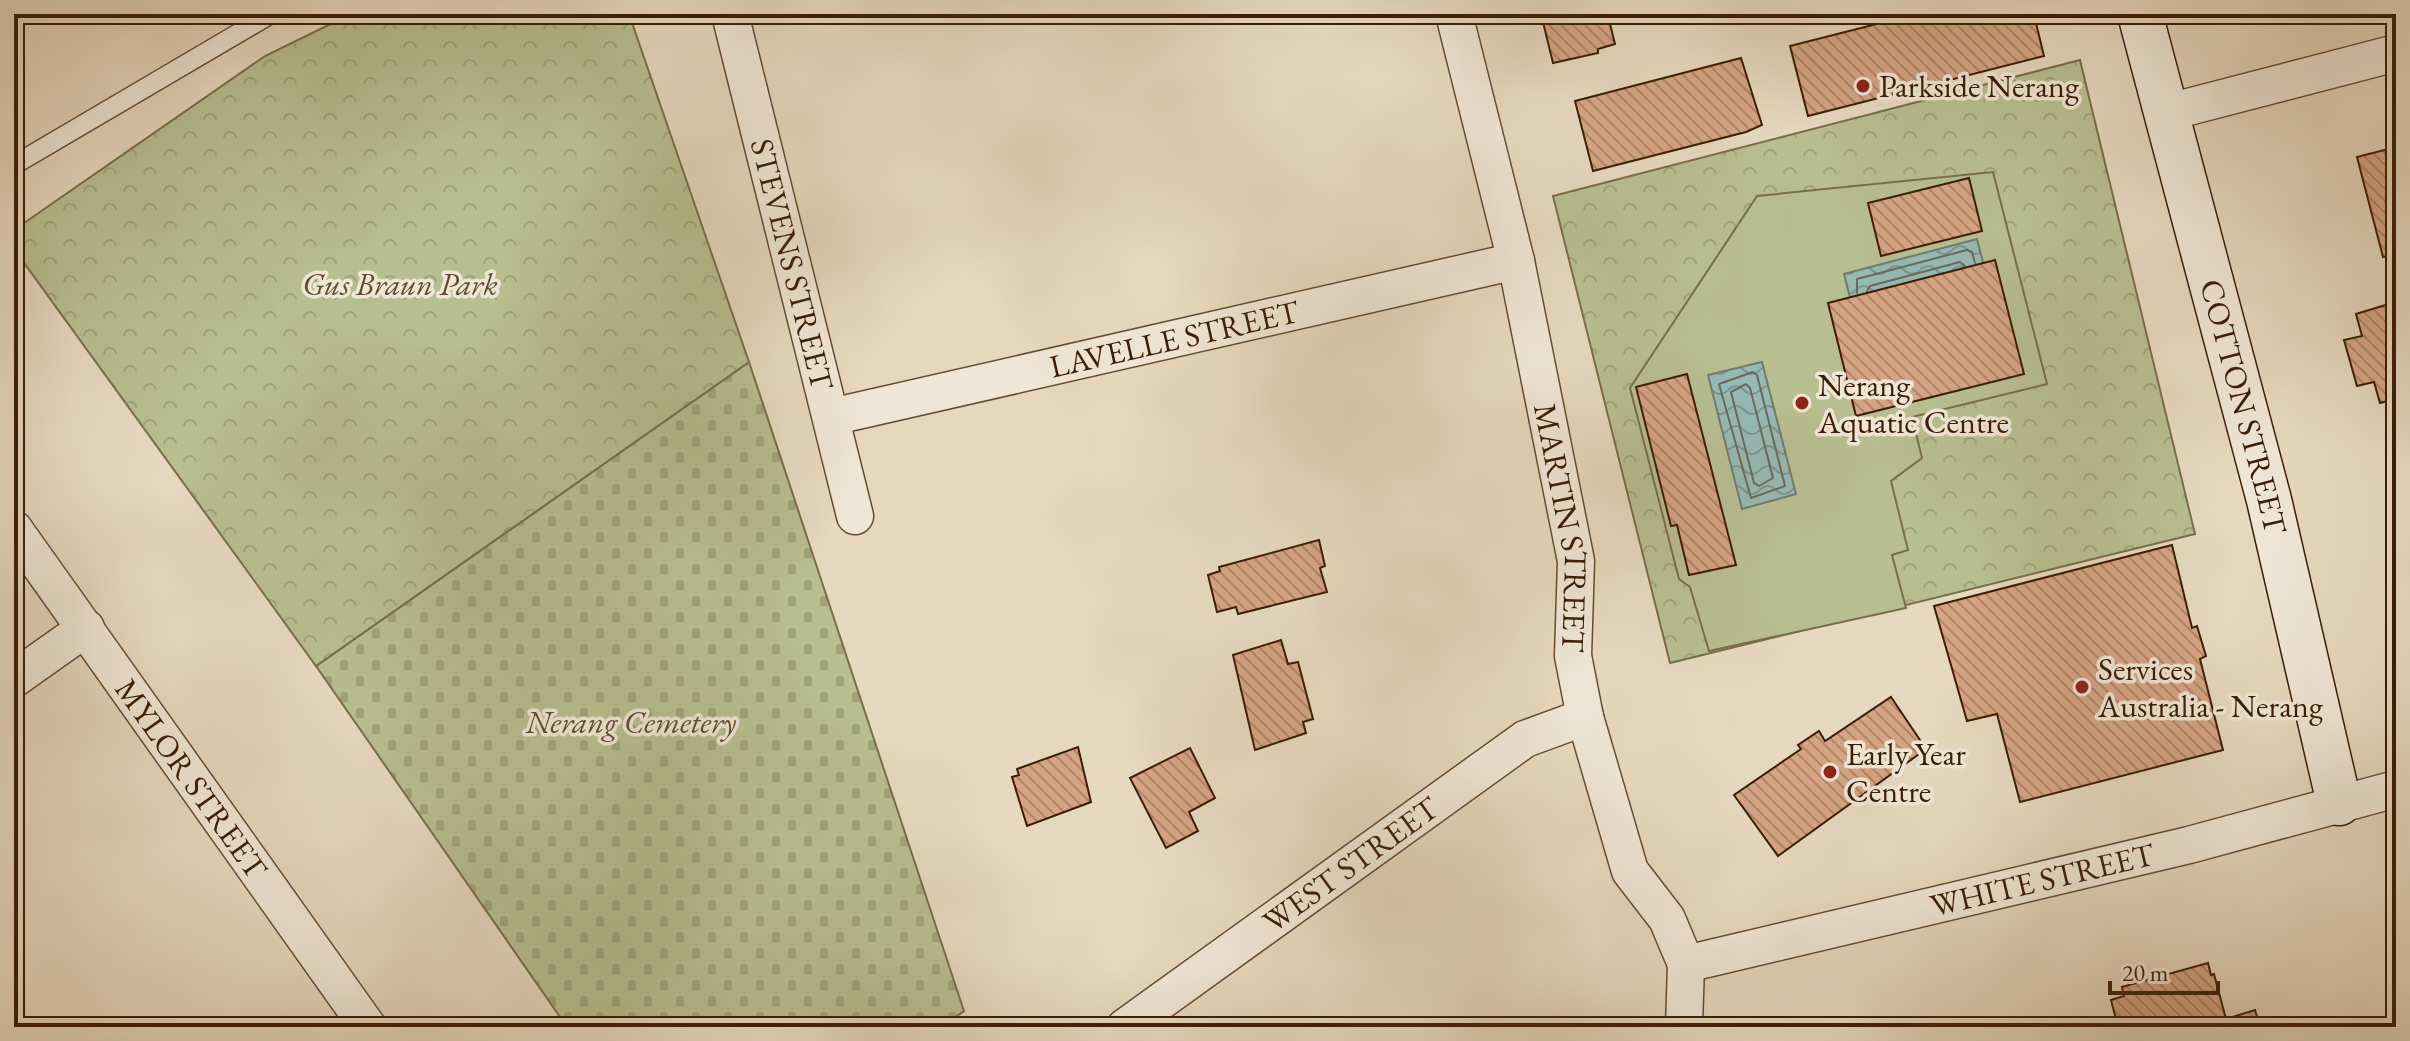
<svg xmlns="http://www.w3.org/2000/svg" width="2410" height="1041" font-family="'EB Garamond',serif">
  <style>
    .cemetery { fill: url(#cemetery-stones); stroke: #796e4a; stroke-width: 2 }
    .park { fill: url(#park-crowns); stroke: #796e4a; stroke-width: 2 }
    .garden { fill: #b7be90; stroke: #796e4a; stroke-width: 2 }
    .water { fill: url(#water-waves); stroke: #727b6e; stroke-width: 2 }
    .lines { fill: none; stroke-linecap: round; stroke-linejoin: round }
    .shore { stroke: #686b5c; stroke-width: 2 }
    .building { fill: url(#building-back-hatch); stroke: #3b1d04; stroke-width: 2 }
    .lane-casing { stroke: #664c32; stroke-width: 21 }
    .street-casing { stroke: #664c32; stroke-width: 39 }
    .secondary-casing { stroke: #3b1d04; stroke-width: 47 }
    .lane { stroke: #efe6d5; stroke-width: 18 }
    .street { stroke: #efe6d5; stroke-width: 36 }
    .secondary { stroke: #efe6d5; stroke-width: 44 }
    .poi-dot { fill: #8f2418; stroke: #efe6d5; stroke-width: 3 }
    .labels { text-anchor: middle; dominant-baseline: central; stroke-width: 7; stroke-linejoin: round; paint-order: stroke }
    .poi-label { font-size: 32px; fill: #3b1d04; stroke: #efe6d5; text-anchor: start }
    .street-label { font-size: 32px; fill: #3b1d04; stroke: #efe6d5 }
    .park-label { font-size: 32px; font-style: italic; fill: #604d2e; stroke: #efe6d5 }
  </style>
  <defs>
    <pattern id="cemetery-stones" width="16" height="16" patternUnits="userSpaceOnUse" patternTransform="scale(2)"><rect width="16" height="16" fill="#b7be90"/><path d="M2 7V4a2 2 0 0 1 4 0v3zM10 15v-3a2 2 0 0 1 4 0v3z" fill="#9ea37b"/></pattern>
    <pattern id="park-crowns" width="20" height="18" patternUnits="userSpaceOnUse" patternTransform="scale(2)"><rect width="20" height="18" fill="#b7be90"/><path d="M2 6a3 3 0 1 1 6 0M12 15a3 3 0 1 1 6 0" fill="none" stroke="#9ea37b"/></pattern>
    <pattern id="water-waves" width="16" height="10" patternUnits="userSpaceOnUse" patternTransform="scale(2)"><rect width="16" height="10" fill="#96b9b4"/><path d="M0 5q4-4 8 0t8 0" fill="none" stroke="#7c9690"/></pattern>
    <pattern id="building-back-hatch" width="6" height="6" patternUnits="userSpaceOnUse" patternTransform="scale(2)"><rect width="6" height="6" fill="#d5a483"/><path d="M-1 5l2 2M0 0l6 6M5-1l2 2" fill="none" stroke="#ae8569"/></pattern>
  </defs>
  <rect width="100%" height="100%" fill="#e6d8be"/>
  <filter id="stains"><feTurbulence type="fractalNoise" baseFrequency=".0025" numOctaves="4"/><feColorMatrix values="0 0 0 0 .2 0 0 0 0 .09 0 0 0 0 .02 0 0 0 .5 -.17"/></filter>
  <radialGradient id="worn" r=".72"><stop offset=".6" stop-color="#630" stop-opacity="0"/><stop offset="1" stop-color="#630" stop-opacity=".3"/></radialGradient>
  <!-- cemetery -->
  <path class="cemetery" d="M749,362L964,1011L941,1027H567L316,666Z"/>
  <!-- park -->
  <g class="park">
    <path d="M351,14H629L749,362L316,666L14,249V230L265,56Z"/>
    <path d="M2080,60L2195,534L1670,663L1553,196Z"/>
  </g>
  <!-- garden -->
  <path class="garden" d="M1993,172L2047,384L1912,417L1922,458L1891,481L1908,550L1892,555L1906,608L1709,651L1690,587L1679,579L1630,388L1757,196Z"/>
  <!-- water -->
  <g class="water">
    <path d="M1977,239L2011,371L1878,407L1844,274Z"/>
    <path d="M1762,362L1796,494L1742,509L1708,375Z"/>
  </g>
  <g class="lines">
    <!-- shore -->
    <g class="shore">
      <path d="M1867,291L1870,286L1960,262L1965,266"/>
      <path d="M1857,293V279L1967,250L1972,252L1975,263"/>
      <path d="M1753,372L1757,375L1785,486L1751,498L1719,384Z"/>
      <path d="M1746,384L1750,388L1773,478L1759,486L1754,483L1731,392Z"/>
    </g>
  </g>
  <!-- building -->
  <g class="building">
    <path d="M1541,14H1597L1599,18L1608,16L1615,44L1598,49V53L1553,63Z"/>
    <path d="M1916,14H2030L2031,20L2035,19L2044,56L1808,116L1790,46Z"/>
    <path d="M1741,58L1762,125L1746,132L1593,171L1575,101Z"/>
    <path d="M2396,147V254L2383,257L2357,157Z"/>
    <path d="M1969,178L1982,231L1881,256L1868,203Z"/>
    <path d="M1995,260L2024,374L1856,416L1828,303Z"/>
    <path d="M2396,289V399L2380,403L2374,382L2357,386L2344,340L2362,336L2356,314L2392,303L2388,291Z"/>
    <path d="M1687,374L1736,565L1689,575L1677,525L1671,526L1636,387Z"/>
    <path d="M2396,505V539L2387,507Z"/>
    <path d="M1319,540L1325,566L1320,568L1327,592L1238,614L1236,607L1217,612L1208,575L1220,571L1219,567Z"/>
    <path d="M2172,545L2192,628L2197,626L2206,656L2200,659L2223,750L2020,802L1997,714L1967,721L1934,606Z"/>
    <path d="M1281,640L1288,664L1298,662L1313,719L1303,722L1306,733L1255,750L1233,655Z"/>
    <path d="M1891,697L1926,749L1778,856L1734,795L1801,749L1798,745L1819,731L1825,741Z"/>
    <path d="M1078,747L1091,802L1027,826L1012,777L1019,775L1017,769Z"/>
    <path d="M1190,748L1215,798L1189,812L1198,831L1166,848L1130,778Z"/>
    <path d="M2208,963L2211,975L2214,974L2226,1019L2255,1010L2260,1027H2118L2111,1000L2124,996L2122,987Z"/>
  </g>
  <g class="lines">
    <defs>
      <path id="lane" d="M14,165L271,14"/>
      <g id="street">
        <path id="s1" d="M730,14L855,516"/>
        <path id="s2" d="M1454,14L1516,261L1576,561L1573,656L1585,717L1630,871L1667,919L1686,964L1684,1027"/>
        <path d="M2165,113L2396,53"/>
        <path id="s3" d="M831,417L1516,261"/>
        <path id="s4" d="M14,529L368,1027"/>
        <path d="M14,679L86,628"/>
        <path id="s5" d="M1686,964L2189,845L2396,789"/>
        <path id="s6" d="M1125,1027L1525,739L1585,717"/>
      </g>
      <g id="secondary">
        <path id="s7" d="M2140,14L2269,500L2339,803"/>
      </g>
    </defs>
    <!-- lane casing -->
    <use href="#lane" class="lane-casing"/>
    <!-- street casing -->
    <use href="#street" class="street-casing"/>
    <!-- secondary casing -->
    <use href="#secondary" class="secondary-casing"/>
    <!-- lane -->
    <use href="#lane" class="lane"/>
    <!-- street -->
    <use href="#street" class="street"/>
    <!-- secondary -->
    <use href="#secondary" class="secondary"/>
  </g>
  <!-- markers -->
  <g class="poi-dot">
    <circle cx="1863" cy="86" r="8"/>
    <circle cx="1802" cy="403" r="8"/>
    <circle cx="2082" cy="687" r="8"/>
    <circle cx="1830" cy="772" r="8"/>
  </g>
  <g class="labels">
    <!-- poi labels -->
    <g class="poi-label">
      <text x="1879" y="86">Parkside Nerang</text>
      <text x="1818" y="385">Nerang<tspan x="1818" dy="37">Aquatic Centre</tspan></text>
      <text x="2098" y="669">Services<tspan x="2098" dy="37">Australia - Nerang</tspan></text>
      <text x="1846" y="754">Early Year<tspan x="1846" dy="37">Centre</tspan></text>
    </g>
    <!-- street labels -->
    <g class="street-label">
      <text stroke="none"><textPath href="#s1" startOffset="258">STEVENS STREET</textPath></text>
      <text stroke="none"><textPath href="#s3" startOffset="352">LAVELLE STREET</textPath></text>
      <text stroke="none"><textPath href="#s7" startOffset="406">COTTON STREET</textPath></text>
      <text stroke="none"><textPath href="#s2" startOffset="526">MARTIN STREET</textPath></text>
      <text stroke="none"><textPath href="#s4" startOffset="306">MYLOR STREET</textPath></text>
      <text stroke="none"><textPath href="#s6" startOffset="278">WEST STREET</textPath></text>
      <text stroke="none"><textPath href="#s5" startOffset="366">WHITE STREET</textPath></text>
    </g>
    <!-- park labels -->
    <g class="park-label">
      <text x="400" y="284">Gus Braun Park</text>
      <text x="631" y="722">Nerang Cemetery</text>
    </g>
  </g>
  <!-- margin -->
  <rect width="2410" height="1041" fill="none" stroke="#e6d8be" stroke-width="48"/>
  <rect x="16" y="16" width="2378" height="1009" fill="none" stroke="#3b1d04" stroke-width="4"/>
  <rect x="24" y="24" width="2362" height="993" fill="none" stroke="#3b1d04" stroke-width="2"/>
  <!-- scale -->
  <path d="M2110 981v12h108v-12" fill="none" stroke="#3b1d04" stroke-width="4"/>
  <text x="2122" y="981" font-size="24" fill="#3b1d04" stroke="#efe6d5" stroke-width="6" paint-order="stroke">20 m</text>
  <rect width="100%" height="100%" filter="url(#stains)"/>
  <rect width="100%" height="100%" fill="url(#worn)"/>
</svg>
